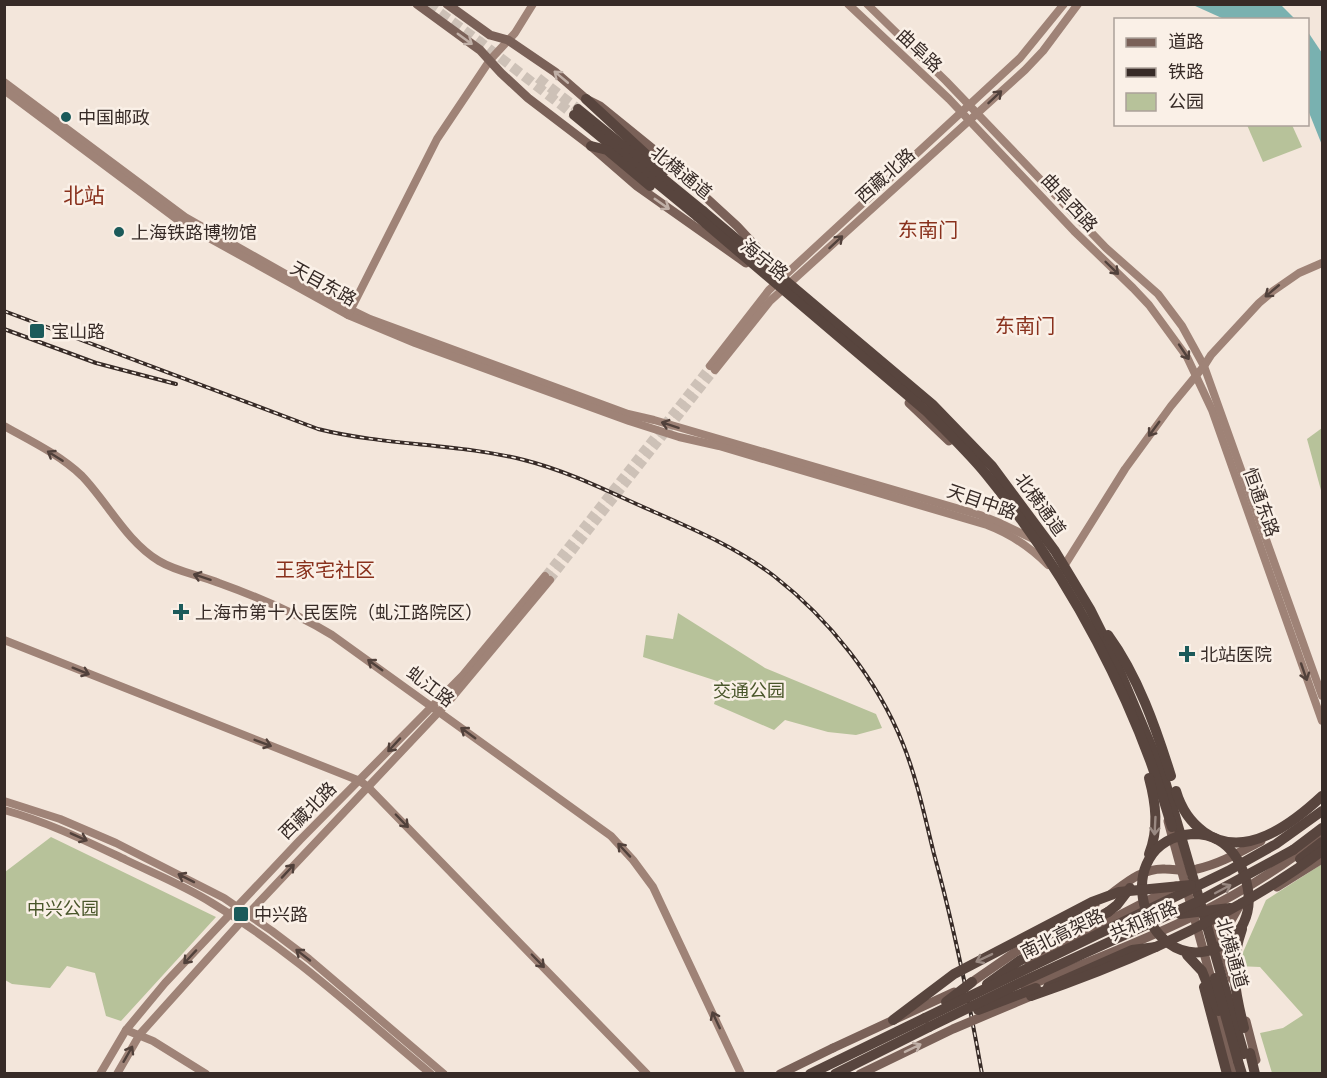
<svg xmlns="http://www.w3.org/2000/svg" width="1327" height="1078" font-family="Barlow,'Noto Sans SC',sans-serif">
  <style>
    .green { fill: #b7c29a }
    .water { fill: #79b1b0 }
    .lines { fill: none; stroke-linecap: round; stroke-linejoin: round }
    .secondary-tunnel { stroke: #cdc1b7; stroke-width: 8; stroke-dasharray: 8 4; stroke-linecap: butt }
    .highway-tunnel { stroke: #cdc1b7; stroke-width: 10; stroke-dasharray: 10 5; stroke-linecap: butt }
    .secondary { stroke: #9f8377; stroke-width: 8 }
    .primary { stroke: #7a6158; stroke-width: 9 }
    .highway { stroke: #58453e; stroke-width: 10 }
    .rail-casing { stroke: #372b27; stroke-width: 4 }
    .rail { stroke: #faf0e7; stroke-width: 1.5; stroke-dasharray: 4.5; stroke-linecap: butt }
    .primary-bridge { stroke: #7a6158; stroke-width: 9 }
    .highway-bridge { stroke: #58453e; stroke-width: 10 }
    .oneway { stroke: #c0b0a7 }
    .oneway2 { stroke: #51413b }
    .oneway3 { stroke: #998982 }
    .poi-dot { fill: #1b5a5a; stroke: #faf0e7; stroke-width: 2 }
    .labels { text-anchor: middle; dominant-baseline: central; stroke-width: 5; stroke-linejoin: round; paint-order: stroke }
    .street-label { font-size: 18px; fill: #372b27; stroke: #faf0e7 }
    .poi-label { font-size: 18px; fill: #372b27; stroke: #faf0e7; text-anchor: start }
    .park-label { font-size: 18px; fill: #49562a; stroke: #faf0e7 }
    .neighbourhood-label { font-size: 20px; fill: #89311d; stroke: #faf0e7 }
    .quarter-label { font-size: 21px; fill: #89311d; stroke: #faf0e7 }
  </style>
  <rect width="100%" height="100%" fill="#f3e6db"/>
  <!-- green -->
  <g class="green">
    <path d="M1247,125H1292L1302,147L1263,162Z"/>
    <path d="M1322,428V494L1307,439Z"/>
    <path d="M678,613L765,668L876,714L882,728L856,735L828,732L785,720L774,730L714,704L720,682L643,657L646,635L673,639Z"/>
    <path d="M51,837L216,917L121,1021L106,1016L95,973L67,966L50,988L12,984L5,980V872Z"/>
    <path d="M1322,864V1073H1272L1260,1033L1283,1028L1303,1015L1260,967L1237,966L1266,900Z"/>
  </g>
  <!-- water -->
  <g class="water">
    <path d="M1193,5H1281L1295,19H1224Z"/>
    <path d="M1308,32L1322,53V145L1308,110Z"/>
  </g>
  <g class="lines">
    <!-- secondary-tunnel -->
    <g class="secondary-tunnel">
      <path d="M545,576L710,366"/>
      <path d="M550,580L715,370"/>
    </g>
    <!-- highway-tunnel -->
    <g class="highway-tunnel">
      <path d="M428,4L479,41L574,115"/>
      <path d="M538,78L578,109"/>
    </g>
    <!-- secondary -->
    <g class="secondary">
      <path d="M848,4L949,99L1074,231L1133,288L1149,305L1187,357L1212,410L1322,721"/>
      <path d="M867,4L946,81L1106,248L1158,294L1182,326L1204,366L1322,696"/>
      <path d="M4,82L185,217L335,302L370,319L628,414L654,420L980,515L1000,523L1033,539"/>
      <path d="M4,90L182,223L348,315L415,343L629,421L679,437L719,446L987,525C1011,534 1030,547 1048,565"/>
      <path d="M348,315L437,139L490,60L515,33L533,4"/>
      <path d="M710,366L769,290L1020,58L1064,4"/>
      <path d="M715,370L770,301L1025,70L1043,51L1078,4"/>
      <path d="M4,426C31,441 60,455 82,476C108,503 126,541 159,561C177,572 200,575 219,583C258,597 296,613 332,635L611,836L633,860L653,887L741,1074"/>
      <path d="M1061,571L1125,469L1171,406L1204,366L1211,355L1259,303L1273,291L1299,273L1322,263"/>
      <path d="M4,640L360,781L368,787L647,1074"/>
      <path d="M4,801L60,819L116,843L224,898L272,931L309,959L444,1074"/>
      <path d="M4,810C48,822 86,841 126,860C155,874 185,886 212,903C292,951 360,1015 431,1074"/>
      <path d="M126,1030L153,1041L206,1074"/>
      <path d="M100,1074L126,1030L165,983L300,840L463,675L545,576"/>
      <path d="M117,1074L140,1034L248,914L450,700L550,580"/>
    </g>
    <!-- primary -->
    <g class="primary">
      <path d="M417,4L480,50L501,73L528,98L591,146L637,186L746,263"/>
      <path d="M447,4L490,35L508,40L555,72L586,99L600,106L653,149L737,226L773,265"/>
      <path d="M909,403L949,441"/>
      <path d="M1168,821L1213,986"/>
      <path d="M1277,887L1322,859"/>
      <path d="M1111,894C1127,882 1143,868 1165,869C1176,869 1186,872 1197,869C1220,864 1240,852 1261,841"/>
      <path d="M1209,913L1220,940L1232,979"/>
      <path d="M1220,940L1241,903"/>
      <path d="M1029,962L1176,886"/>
      <path d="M972,982L1014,953L1095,905"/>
      <path d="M1025,987C1129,946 1235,907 1322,835"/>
      <path d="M1220,1014L1234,1074"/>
      <path d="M1246,1021L1256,1060"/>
      <path d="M780,1074L833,1048"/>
    </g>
    <!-- highway -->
    <g class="highway">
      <path d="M586,99L664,171"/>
      <path d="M578,109L703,211"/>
      <path d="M574,115L698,217"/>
      <path d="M591,146L607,150L650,186"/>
      <path d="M1293,850L1322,828"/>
      <path d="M1300,859L1322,842"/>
      <path d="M987,984L1019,961L1108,912"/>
      <path d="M1048,987L1132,950L1156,947"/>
      <path d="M1204,987L1227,1074"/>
      <path d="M1250,1053L1255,1074"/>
      <path d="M1238,1061L1242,1074"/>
      <path d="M810,1074L925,1018"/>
      <path d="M835,1074L929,1027"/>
    </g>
    <defs>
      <g id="rail">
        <path d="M4,311L318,429C386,446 457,443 524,460C568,471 609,492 650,510C693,529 736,547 774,576C829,619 877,679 903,744C917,779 925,818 934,854C954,927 969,1000 982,1074"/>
        <path d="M4,329L96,363L176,384"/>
      </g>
    </defs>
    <!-- rail casing -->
    <use href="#rail" class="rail-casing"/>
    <!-- rail -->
    <use href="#rail" class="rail"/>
    <!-- primary-bridge -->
    <g class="primary-bridge">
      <path d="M833,1048L954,992"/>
      <path d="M860,1074L953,1029L1031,996"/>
    </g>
    <!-- highway-bridge -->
    <g class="highway-bridge">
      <path d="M703,211L932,404L992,466L1055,551L1090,609L1112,653L1163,774L1244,1054"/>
      <path d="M698,217L926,411C946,431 967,451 986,474C1070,577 1135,699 1172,827"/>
      <path d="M1108,635C1138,676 1156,728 1171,776"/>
      <path d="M1149,778C1156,804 1159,829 1149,854"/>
      <path d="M1176,791C1181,808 1190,822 1204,832C1244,861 1292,824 1322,796"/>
      <path d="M1192,834C1201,834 1210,835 1218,840C1243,854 1256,896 1244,922C1239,934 1226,944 1214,949C1143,975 1106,842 1192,834Z"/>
      <path d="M1108,912L1117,905L1130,888"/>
      <path d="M1180,914L1230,908"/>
      <path d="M1242,929C1229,966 1235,992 1244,1028"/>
      <path d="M1187,955L1202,971L1218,1011"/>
      <path d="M1215,978L1238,1061"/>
      <path d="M1031,996C1134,961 1235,916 1322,851"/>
      <path d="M946,1002L972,982"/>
      <path d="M978,1010L1036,988"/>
      <path d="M925,1018L1228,871L1276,844L1322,811"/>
      <path d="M893,1020L954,974L1092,902L1119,892L1191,885"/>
      <path d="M929,1027L1026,980L1201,900L1293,850"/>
    </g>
  </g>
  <!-- one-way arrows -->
  <defs><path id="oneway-shaft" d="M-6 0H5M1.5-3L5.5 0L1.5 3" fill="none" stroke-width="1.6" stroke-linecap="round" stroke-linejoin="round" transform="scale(1.5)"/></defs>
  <g class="oneway">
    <use href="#oneway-shaft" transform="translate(465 39) rotate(36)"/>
    <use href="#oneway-shaft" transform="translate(561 77) rotate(-140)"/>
    <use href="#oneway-shaft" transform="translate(662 204) rotate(35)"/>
    <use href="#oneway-shaft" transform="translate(913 1048) rotate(-26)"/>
  </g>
  <g class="oneway2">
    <use href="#oneway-shaft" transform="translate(995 97) rotate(-43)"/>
    <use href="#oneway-shaft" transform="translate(836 242) rotate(-43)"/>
    <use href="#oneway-shaft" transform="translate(1112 268) rotate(44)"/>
    <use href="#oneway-shaft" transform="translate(1272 291) rotate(140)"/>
    <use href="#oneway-shaft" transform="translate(1184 352) rotate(56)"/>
    <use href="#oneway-shaft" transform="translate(670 425) rotate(-162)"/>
    <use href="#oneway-shaft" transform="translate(1154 429) rotate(126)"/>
    <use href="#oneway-shaft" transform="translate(55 456) rotate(-148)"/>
    <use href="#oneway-shaft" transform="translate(202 577) rotate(-162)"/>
    <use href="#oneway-shaft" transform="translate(375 665) rotate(-144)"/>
    <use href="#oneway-shaft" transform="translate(81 671) rotate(22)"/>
    <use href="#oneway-shaft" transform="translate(1304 672) rotate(71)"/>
    <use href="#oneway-shaft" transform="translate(468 733) rotate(-144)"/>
    <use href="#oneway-shaft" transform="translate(263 743) rotate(21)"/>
    <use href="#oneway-shaft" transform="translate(394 745) rotate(133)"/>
    <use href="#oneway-shaft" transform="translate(402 821) rotate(46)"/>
    <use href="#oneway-shaft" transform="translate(79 837) rotate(24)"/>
    <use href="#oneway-shaft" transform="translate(624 850) rotate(-133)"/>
    <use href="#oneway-shaft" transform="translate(288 871) rotate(-47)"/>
    <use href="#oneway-shaft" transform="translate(186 878) rotate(-153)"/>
    <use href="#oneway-shaft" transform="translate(303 955) rotate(-142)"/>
    <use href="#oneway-shaft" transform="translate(190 957) rotate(133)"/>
    <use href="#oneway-shaft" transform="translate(538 961) rotate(46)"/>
    <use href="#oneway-shaft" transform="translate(716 1020) rotate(-115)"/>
    <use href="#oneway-shaft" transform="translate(128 1054) rotate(-60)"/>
  </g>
  <g class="oneway3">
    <use href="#oneway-shaft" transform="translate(1155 826) rotate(93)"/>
    <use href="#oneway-shaft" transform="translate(1223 889) rotate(-28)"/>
    <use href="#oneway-shaft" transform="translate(984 958) rotate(154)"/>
  </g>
  <!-- markers -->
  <g class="poi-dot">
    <circle cx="66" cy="117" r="6"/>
    <circle cx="119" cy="232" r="6"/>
    <rect x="29" y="323" width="16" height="16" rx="3"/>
    <path d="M178 603h6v6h6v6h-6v6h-6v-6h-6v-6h6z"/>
    <path d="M1184 645h6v6h6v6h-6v6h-6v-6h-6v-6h6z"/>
    <rect x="233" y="906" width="16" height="16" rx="3"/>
  </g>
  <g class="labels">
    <!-- street labels -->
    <g class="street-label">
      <text transform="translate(920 50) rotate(43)">曲阜路</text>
      <text transform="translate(682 172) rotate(39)">北横通道</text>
      <text transform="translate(885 175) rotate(-42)">西藏北路</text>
      <text transform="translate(1070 202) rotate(47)">曲阜西路</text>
      <text transform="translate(765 259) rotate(38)">海宁路</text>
      <text transform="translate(324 283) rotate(29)">天目东路</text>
      <text transform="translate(982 501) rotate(19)">天目中路</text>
      <text transform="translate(1262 502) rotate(70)">恒通东路</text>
      <text transform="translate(1041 504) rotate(54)">北横通道</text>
      <text transform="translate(431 686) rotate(37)">虬江路</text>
      <text transform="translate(307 810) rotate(-45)">西藏北路</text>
      <text transform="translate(1143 920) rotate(-24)">共和新路</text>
      <text transform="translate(1062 933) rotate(-26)">南北高架路</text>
      <text transform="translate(1233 953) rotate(74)">北横通道</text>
    </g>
    <!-- poi labels -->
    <g class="poi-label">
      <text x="78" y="117">中国邮政</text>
      <text x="131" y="232">上海铁路博物馆</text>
      <text x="51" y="331">宝山路</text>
      <text x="195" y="612">上海市第十人民医院（虬江路院区）</text>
      <text x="1200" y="654">北站医院</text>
      <text x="254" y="914">中兴路</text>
    </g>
    <!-- park labels -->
    <g class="park-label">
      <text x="749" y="690">交通公园</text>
      <text x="63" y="908">中兴公园</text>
    </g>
    <!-- neighbourhood labels -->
    <g class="neighbourhood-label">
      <text x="928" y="229">东南门</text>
      <text x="1025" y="325">东南门</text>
      <text x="325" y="569">王家宅社区</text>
    </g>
    <!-- quarter labels -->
    <g class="quarter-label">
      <text x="84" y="194">北站</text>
    </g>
  </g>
  <!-- border -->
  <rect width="1327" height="1078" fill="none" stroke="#372b27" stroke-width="12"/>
  <!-- legend -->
  <rect x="1114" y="18" width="195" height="108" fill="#faf0e7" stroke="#aca19a" stroke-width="1.5"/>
  <rect x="1126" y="38" width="30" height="9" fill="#7a6158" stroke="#aca19a" stroke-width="1.5"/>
  <text x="1168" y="48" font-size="18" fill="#372b27">道路</text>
  <rect x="1126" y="68" width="30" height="9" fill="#372b27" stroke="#aca19a" stroke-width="1.5"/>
  <text x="1168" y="78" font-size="18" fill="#372b27">铁路</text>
  <rect x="1126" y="93" width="30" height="18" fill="#b7c29a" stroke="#aca19a" stroke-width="1.5"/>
  <text x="1168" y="108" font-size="18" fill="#372b27">公园</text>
</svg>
